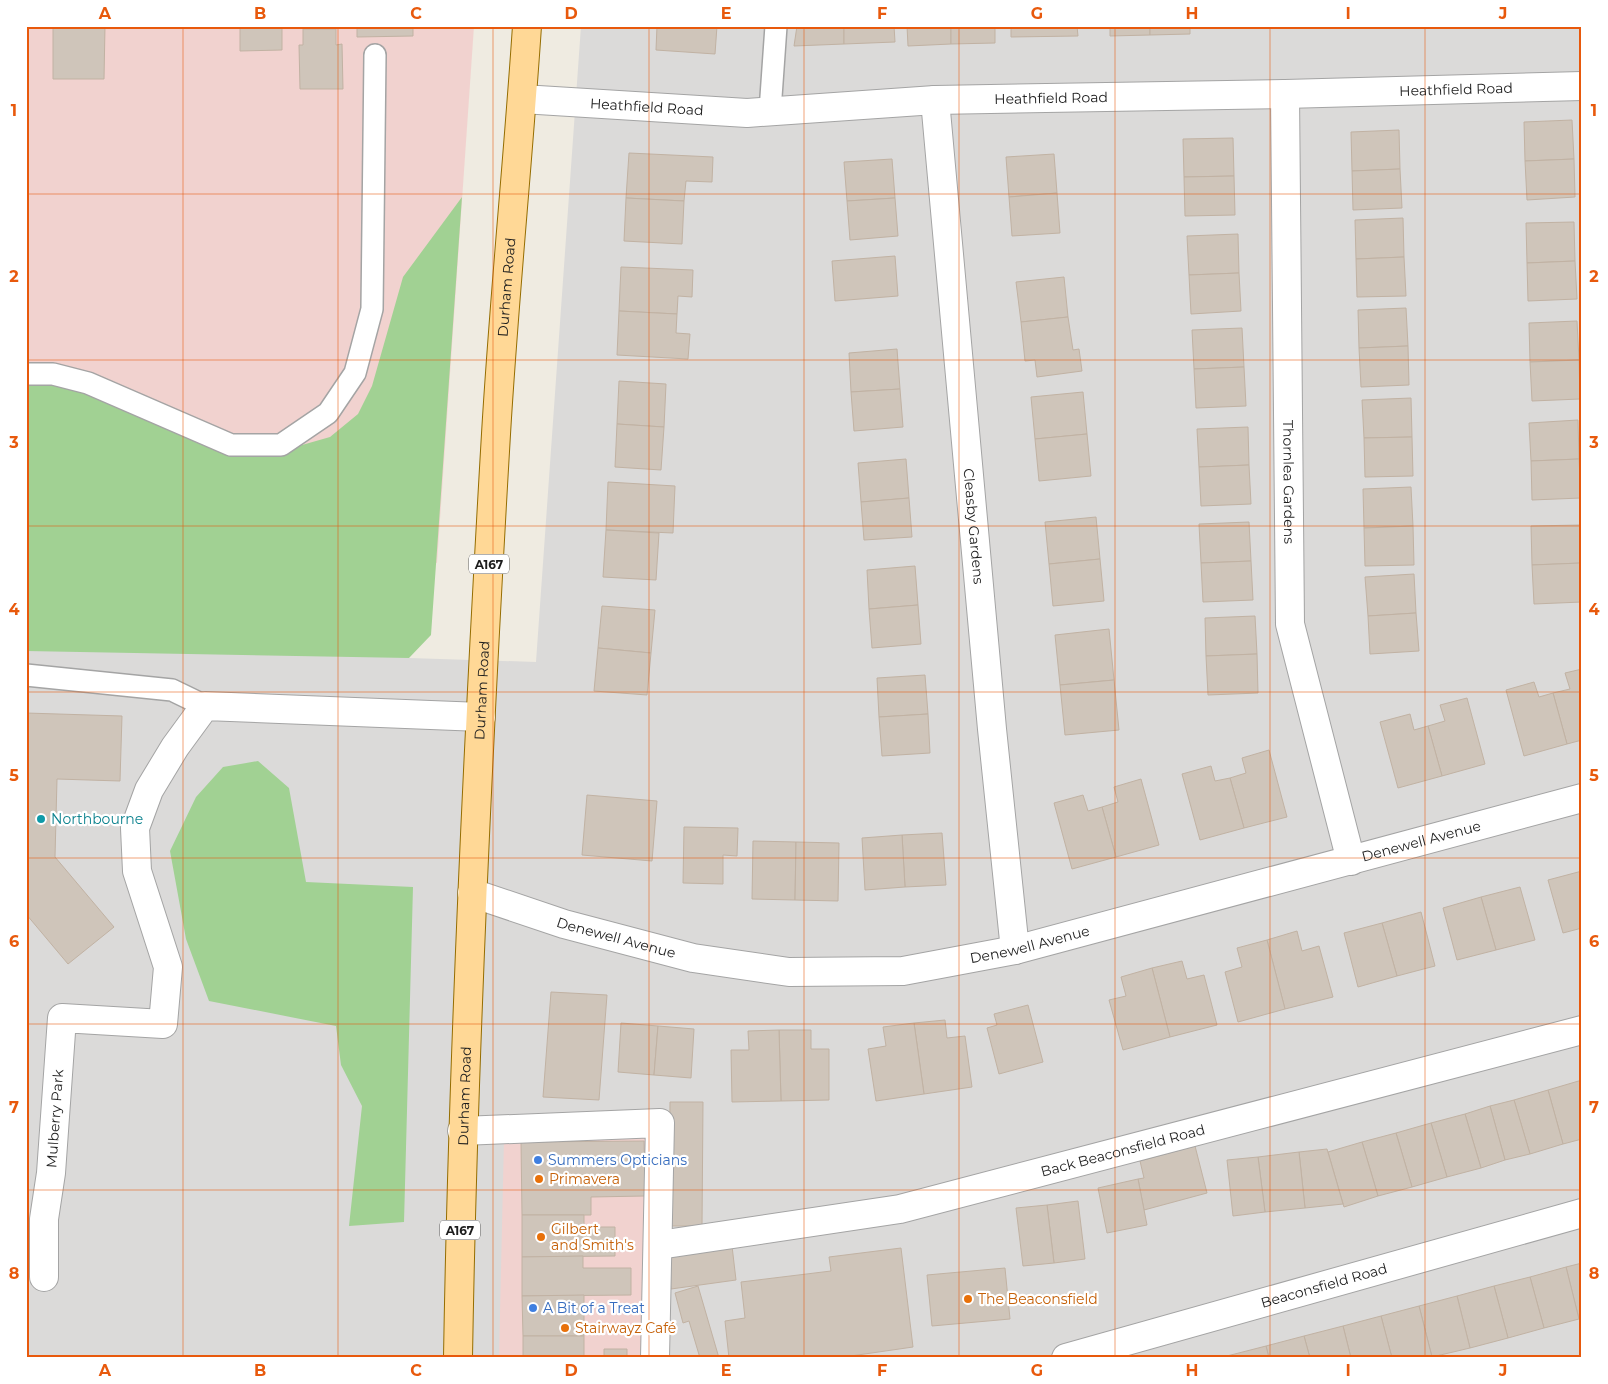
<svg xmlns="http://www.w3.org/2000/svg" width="1608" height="1384" font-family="Montserrat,sans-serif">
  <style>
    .residential { fill: #dbdad9 }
    .commercial { fill: #f1d2cf }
    .forest { fill: #a1d193 }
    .building { fill: #cfc5ba; stroke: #c1b2a3 }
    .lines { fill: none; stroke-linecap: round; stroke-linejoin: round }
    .service-casing { stroke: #a4a4a4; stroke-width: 24 }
    .minor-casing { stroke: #a4a4a4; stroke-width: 30 }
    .tertiary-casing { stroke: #a4a4a4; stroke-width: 30 }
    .primary-casing { stroke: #956d00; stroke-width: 30 }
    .service { stroke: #fff; stroke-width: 21 }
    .minor { stroke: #fff; stroke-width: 28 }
    .tertiary { stroke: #fff; stroke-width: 28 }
    .primary { stroke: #ffd896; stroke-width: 28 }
    .grid { fill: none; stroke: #e8590c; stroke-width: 1; stroke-opacity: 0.55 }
    .culture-dot { fill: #0f9aa8; stroke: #fff; stroke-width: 2 }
    .shop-dot { fill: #3f7fe0; stroke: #fff; stroke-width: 2 }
    .food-dot { fill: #e8710a; stroke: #fff; stroke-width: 2 }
    .labels { text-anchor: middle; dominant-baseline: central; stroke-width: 4.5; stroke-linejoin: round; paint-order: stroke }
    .shield { fill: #fff; stroke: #616161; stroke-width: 1 }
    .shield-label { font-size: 12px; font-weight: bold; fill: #1d1d1d }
    .street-label { font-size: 14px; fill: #1d1d1d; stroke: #fff }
    .culture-label { font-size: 14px; fill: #0d838f; stroke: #fff; text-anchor: start }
    .shop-label { font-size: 14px; fill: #366cbe; stroke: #fff; text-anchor: start }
    .food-label { font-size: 14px; fill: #c56008; stroke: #fff; text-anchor: start }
    .neatline { fill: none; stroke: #e8590c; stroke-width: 2 }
    .grid-label { font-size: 16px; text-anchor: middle; font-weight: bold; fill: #e8590c }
  </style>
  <rect width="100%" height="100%" fill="#efebe1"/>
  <!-- residential -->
  <path class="residential" d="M581,26H1582V1358H26V574L409,658L536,662Z"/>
  <!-- commercial -->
  <g class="commercial">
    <path d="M26,26H474L437,563L26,451Z"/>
    <path d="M651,1132L652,1358H499L504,1138Z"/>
  </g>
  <!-- forest -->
  <g class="forest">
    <path d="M462,197L431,635L409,658L26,651V365L93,387L260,457L330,437L358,414L372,386L403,277Z"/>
    <path d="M258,761L289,788L306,882L413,887L404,1222L349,1226L362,1106L341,1065L336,1026L209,1001L186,939L170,851L196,797L223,767Z"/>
  </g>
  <!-- building -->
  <g class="building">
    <path d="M53,26H105L104,79H53Z"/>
    <path d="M240,26H282V50L240,51Z"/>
    <path d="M357,26H413V36L357,37Z"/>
    <path d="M657,26H717L715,54L656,50Z"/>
    <path d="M797,26H844V44L794,46Z"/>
    <path d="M844,26H894L895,42L844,44Z"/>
    <path d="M907,26H951V44L908,46Z"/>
    <path d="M951,26H995V43L951,44Z"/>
    <path d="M1011,26H1077L1078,36L1011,37Z"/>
    <path d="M1110,26H1150V35L1110,36Z"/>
    <path d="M1150,26H1190V34L1150,35Z"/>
    <path d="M303,29H336V45L342,44L343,89H300L299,45H303Z"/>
    <path d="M1572,120L1574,159L1525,161L1524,122Z"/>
    <path d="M1399,130L1400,169L1352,171L1351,132Z"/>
    <path d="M1233,138L1234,176L1184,177L1183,139Z"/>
    <path d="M629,153L713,157L712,182L686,181L684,201L626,198Z"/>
    <path d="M1054,154L1057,193L1009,197L1006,157Z"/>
    <path d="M892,159L895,198L847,201L844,162Z"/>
    <path d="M1574,159L1575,197L1527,200L1525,161Z"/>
    <path d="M1400,169L1402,208L1353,210L1352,171Z"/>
    <path d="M1234,176L1235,215L1185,216L1184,177Z"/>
    <path d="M1057,193L1060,233L1012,236L1009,197Z"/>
    <path d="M626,198L684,201L682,244L624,241Z"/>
    <path d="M895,198L898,236L850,240L847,201Z"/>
    <path d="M1403,218L1404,257L1356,259L1355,220Z"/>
    <path d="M1574,222L1575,261L1527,263L1526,223Z"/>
    <path d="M1238,234L1239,273L1189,275L1187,236Z"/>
    <path d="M895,256L898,296L835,301L832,261Z"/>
    <path d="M1404,257L1406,296L1357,297L1356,259Z"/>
    <path d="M1575,261L1577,299L1528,301L1527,263Z"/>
    <path d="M621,267L693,270L692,297L678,296L677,314L619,311Z"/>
    <path d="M1239,273L1241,311L1191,314L1189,275Z"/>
    <path d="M1064,277L1068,317L1021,322L1016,282Z"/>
    <path d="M1406,308L1408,346L1359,348L1358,310Z"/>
    <path d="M619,311L677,314L676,333L690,334L688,359L617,355Z"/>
    <path d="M1068,317L1073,350L1079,349L1082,371L1037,377L1035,360L1025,361L1021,322Z"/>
    <path d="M1577,321L1579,360L1530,362L1529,323Z"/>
    <path d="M1242,328L1244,367L1194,369L1192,330Z"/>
    <path d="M1408,346L1409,385L1361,387L1359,348Z"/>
    <path d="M897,349L900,389L851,392L849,353Z"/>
    <path d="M1579,360L1580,399L1532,401L1530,362Z"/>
    <path d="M1244,367L1246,406L1196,408L1194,369Z"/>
    <path d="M619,381L666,384L664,427L617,424Z"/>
    <path d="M900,389L903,427L854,431L851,392Z"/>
    <path d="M1083,392L1087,434L1035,439L1031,397Z"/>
    <path d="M1411,398L1412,437L1364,438L1362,400Z"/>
    <path d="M1578,420L1579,459L1531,461L1529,423Z"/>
    <path d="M617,424L664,427L661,470L615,467Z"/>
    <path d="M1248,427L1249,465L1199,467L1197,429Z"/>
    <path d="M1087,434L1091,476L1039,481L1035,439Z"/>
    <path d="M1412,437L1413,476L1365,477L1364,438Z"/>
    <path d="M906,459L909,498L861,502L858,463Z"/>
    <path d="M1579,459L1581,498L1532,500L1531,461Z"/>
    <path d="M1249,465L1251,504L1201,506L1199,467Z"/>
    <path d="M608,482L675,486L673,533L606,530Z"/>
    <path d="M1411,487L1413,526L1364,528L1363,489Z"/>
    <path d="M909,498L912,537L864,540L861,502Z"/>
    <path d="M1096,517L1100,559L1049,564L1045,522Z"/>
    <path d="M1249,522L1251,561L1201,563L1199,524Z"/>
    <path d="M1580,525L1581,563L1532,565L1531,526Z"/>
    <path d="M1413,526L1414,565L1365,566L1364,528Z"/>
    <path d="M606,530L659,533L656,580L603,577Z"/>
    <path d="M1100,559L1104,601L1053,606L1049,564Z"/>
    <path d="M1251,561L1253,600L1203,602L1201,563Z"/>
    <path d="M1581,563L1582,602L1534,604L1532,565Z"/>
    <path d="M915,566L918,605L869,609L867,570Z"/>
    <path d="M1414,574L1416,613L1368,616L1365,577Z"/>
    <path d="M918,605L921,644L872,648L869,609Z"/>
    <path d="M602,606L655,610L651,653L598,648Z"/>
    <path d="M1416,613L1419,651L1370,654L1368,616Z"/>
    <path d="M1255,616L1257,654L1206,656L1205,618Z"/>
    <path d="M1109,629L1114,680L1060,685L1055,635Z"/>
    <path d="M598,648L651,653L647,695L594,691Z"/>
    <path d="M1257,654L1258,693L1208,695L1206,656Z"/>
    <path d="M1582,669V740L1567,744L1553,693L1570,689L1565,673Z"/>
    <path d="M925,675L928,714L879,717L877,678Z"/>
    <path d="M1114,680L1119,730L1065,735L1060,685Z"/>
    <path d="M1534,682L1539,697L1553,693L1567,744L1524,756L1506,690Z"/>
    <path d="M1467,698L1485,764L1442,776L1428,726L1445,721L1440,705Z"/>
    <path d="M26,713L122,716L120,781L57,779L55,857L114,927L68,964L26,914Z"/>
    <path d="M928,714L930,753L882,756L879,717Z"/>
    <path d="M1410,714L1414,730L1428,726L1442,776L1398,788L1380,722Z"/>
    <path d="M1269,750L1287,817L1244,828L1230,778L1246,773L1242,758Z"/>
    <path d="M1211,766L1215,781L1230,778L1244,828L1200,840L1182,774Z"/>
    <path d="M1141,779L1159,845L1116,857L1102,807L1118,802L1114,787Z"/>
    <path d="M587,795L657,801L652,861L582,855Z"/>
    <path d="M1083,795L1088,811L1102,807L1116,857L1072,869L1054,803Z"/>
    <path d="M684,827L738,828L737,856L723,855V884L683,883Z"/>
    <path d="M942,833L946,885L905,887L902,835Z"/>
    <path d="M902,835L905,887L865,890L862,838Z"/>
    <path d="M753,841L796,842L795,900L752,899Z"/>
    <path d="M796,842L839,843L838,901L795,900Z"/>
    <path d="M1582,871V928L1563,933L1548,880Z"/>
    <path d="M1520,887L1535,940L1496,950L1481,897Z"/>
    <path d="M1481,897L1496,950L1457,960L1443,908Z"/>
    <path d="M1421,912L1435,966L1397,976L1382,923Z"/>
    <path d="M1382,923L1397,976L1358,987L1344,933Z"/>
    <path d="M1297,931L1302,951L1319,946L1333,997L1285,1009L1267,940Z"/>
    <path d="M1267,940L1285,1009L1238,1022L1225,972L1242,967L1237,948Z"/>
    <path d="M1182,961L1187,979L1204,975L1217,1025L1170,1037L1152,968Z"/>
    <path d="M1152,968L1170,1037L1123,1050L1109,1000L1126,996L1121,977Z"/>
    <path d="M551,992L607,995L599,1100L543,1097Z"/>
    <path d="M1028,1005L1043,1062L999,1074L987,1028L997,1025L994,1014Z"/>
    <path d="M945,1020L947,1038L965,1036L972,1087L924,1094L914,1023Z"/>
    <path d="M621,1023L658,1026L654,1075L618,1072Z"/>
    <path d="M914,1023L924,1094L876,1101L868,1049L886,1046L883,1027Z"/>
    <path d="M658,1026L694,1029L691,1078L654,1075Z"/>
    <path d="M779,1030H811V1049H829V1100L781,1101Z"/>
    <path d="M779,1030L781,1101L732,1102L731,1050H749L748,1031Z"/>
    <path d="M1582,1080V1139L1563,1144L1548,1090Z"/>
    <path d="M1548,1090L1563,1144L1530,1154L1514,1100Z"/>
    <path d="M1514,1100L1530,1154L1505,1160L1490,1106Z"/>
    <path d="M670,1102H703L702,1226H669Z"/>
    <path d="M1490,1106L1505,1160L1481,1168L1465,1114Z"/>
    <path d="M1465,1114L1481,1168L1447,1177L1431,1123Z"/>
    <path d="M1431,1123L1447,1177L1412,1187L1396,1133Z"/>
    <path d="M1396,1133L1412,1187L1378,1196L1362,1142Z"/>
    <path d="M644,1141L645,1196L591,1197V1215H522L521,1142Z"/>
    <path d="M1362,1142L1378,1196L1344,1207L1328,1152Z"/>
    <path d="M1195,1146L1207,1193L1144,1210L1138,1179L1144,1178L1140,1161Z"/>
    <path d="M1327,1149L1343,1204L1305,1208L1299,1152Z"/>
    <path d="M1299,1152L1305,1208L1265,1212L1258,1157Z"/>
    <path d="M1258,1157L1265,1212L1233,1216L1227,1160Z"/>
    <path d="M1138,1179L1147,1225L1107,1233L1098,1188Z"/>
    <path d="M1078,1201L1085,1259L1054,1263L1047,1205Z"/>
    <path d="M1047,1205L1054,1263L1023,1266L1016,1208Z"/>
    <path d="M522,1215H584V1227H615V1256L522,1257Z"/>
    <path d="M732,1246L736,1280L671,1289L666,1254Z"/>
    <path d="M901,1248L913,1347L837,1358H729L725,1321L745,1318L741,1282L831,1271L829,1257Z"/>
    <path d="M583,1256V1268H631V1295L522,1296V1257Z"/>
    <path d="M1582,1263V1318L1579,1319L1566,1267Z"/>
    <path d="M1566,1267L1579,1319L1544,1328L1530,1277Z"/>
    <path d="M1005,1268L1010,1319L932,1326L927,1275Z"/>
    <path d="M1530,1277L1544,1328L1508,1338L1494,1286Z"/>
    <path d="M698,1286L719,1358H700L689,1321L683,1323L675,1293Z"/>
    <path d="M1494,1286L1508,1338L1470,1348L1457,1296Z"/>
    <path d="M584,1295V1336H523L522,1296Z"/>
    <path d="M1457,1296L1470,1348L1432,1357L1419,1306Z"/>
    <path d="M1419,1306L1432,1357L1392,1358L1381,1316Z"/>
    <path d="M1381,1316L1392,1358H1351L1343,1326Z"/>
    <path d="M1343,1326L1351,1358H1310L1304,1336Z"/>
    <path d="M523,1336H584V1356H604V1349H627V1358H523Z"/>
    <path d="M1304,1336L1310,1358H1269L1266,1346Z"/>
    <path d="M1266,1346L1269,1358H1228L1227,1356Z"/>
  </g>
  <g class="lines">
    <defs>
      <g id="service">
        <path d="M770,111L776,26"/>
        <path d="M26,374H53L88,383L231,445H281L328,413L355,373L372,309L375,55"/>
        <path d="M26,675L172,690L205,706"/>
      </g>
      <g id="minor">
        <path id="s1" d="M1285,94L1290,624L1351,861"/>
        <path id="s2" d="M522,99L747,113L935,100L1285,94L1582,86"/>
        <path id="s3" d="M935,100L992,729L1015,950"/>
        <path id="s4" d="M472,893L564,924L693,958L789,972L903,971L1015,950L1582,798"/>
        <path d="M462,1131L660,1123L655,1358"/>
        <path id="s5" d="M659,1245L900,1209L1582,1030"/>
        <path id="s6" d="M44,1277V1219L51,1173L62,1018L163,1024L168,967L137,871L135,828L149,790L175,747L205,706L481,717"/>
      </g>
      <g id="tertiary">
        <path id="s7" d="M1066,1358L1582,1213"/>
      </g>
      <g id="primary">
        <path id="s8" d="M458,1358C463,1049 478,742 496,434C504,298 518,162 527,26"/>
      </g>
    </defs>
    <!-- service casing -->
    <use href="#service" class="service-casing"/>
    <!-- minor casing -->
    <use href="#minor" class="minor-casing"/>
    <!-- tertiary casing -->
    <use href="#tertiary" class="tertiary-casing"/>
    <!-- primary casing -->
    <use href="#primary" class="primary-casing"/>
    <!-- service -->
    <use href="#service" class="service"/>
    <!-- minor -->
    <use href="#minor" class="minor"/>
    <!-- tertiary -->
    <use href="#tertiary" class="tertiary"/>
    <!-- primary -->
    <use href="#primary" class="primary"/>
  </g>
  <!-- grid -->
  <path class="grid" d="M183,26V1358M338,26V1358M493,26V1358M649,26V1358M804,26V1358M959,26V1358M1115,26V1358M1270,26V1358M1425,26V1358M26,194H1582M26,360H1582M26,526H1582M26,692H1582M26,858H1582M26,1024H1582M26,1190H1582"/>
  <!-- markers -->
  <circle class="culture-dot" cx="41" cy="819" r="5"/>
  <g class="shop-dot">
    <circle cx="538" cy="1160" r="5"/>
    <circle cx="533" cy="1308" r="5"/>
  </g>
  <g class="food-dot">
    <circle cx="539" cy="1179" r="5"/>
    <circle cx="541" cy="1237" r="5"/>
    <circle cx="968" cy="1299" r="5"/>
    <circle cx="565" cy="1328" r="5"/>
  </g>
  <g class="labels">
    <!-- shield labels -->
    <g class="shield">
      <rect x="469" y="554.5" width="40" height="19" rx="4"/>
      <rect x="440" y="1220.5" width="40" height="19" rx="4"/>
    </g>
    <g class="shield-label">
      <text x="489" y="564">A167</text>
      <text x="460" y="1230">A167</text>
    </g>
    <!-- street labels -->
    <g class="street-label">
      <text stroke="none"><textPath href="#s2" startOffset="935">Heathfield Road</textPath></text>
      <text stroke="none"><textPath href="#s2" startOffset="530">Heathfield Road</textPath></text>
      <text stroke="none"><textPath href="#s2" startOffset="125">Heathfield Road</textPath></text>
      <text stroke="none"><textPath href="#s8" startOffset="1072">Durham Road</textPath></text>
      <text stroke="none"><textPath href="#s1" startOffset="388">Thornlea Gardens</textPath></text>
      <text stroke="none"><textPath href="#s3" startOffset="428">Cleasby Gardens</textPath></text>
      <text stroke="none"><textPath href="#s8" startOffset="668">Durham Road</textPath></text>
      <text stroke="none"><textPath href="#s4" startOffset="976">Denewell Avenue</textPath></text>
      <text stroke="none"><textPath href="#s4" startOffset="151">Denewell Avenue</textPath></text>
      <text stroke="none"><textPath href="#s4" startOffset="571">Denewell Avenue</textPath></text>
      <text stroke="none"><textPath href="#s8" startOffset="262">Durham Road</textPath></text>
      <text stroke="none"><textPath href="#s6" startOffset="159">Mulberry Park</textPath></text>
      <text stroke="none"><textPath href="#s5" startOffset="474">Back Beaconsfield Road</textPath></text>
      <text stroke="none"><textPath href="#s7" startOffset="268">Beaconsfield Road</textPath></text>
    </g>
    <!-- culture labels -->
    <g class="culture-label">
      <text x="51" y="819">Northbourne</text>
    </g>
    <!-- shop labels -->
    <g class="shop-label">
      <text x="548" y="1160">Summers Opticians</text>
      <text x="543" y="1308">A Bit of a Treat</text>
    </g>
    <!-- food labels -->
    <g class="food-label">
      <text x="549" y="1179">Primavera</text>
      <text x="551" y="1229">Gilbert<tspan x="551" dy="16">and Smith's</tspan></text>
      <text x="978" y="1299">The Beaconsfield</text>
      <text x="575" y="1328">Stairwayz Café</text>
    </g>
  </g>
  <!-- border -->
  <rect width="1608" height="1384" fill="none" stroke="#ffffff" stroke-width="55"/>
  <rect x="28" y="28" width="1552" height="1328" class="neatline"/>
  <g class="grid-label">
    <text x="105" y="19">A</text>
    <text x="260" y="19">B</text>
    <text x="416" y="19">C</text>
    <text x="571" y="19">D</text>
    <text x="726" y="19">E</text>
    <text x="882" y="19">F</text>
    <text x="1037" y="19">G</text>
    <text x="1192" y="19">H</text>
    <text x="1348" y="19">I</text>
    <text x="1503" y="19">J</text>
    <text x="14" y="116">1</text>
    <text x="1594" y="116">1</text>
    <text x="14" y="282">2</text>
    <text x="1594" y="282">2</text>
    <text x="14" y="448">3</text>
    <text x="1594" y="448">3</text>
    <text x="14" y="615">4</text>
    <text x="1594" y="615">4</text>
    <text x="14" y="781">5</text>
    <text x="1594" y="781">5</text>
    <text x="14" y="947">6</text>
    <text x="1594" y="947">6</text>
    <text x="14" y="1113">7</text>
    <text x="1594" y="1113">7</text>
    <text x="14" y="1279">8</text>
    <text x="1594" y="1279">8</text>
    <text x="105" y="1376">A</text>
    <text x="260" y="1376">B</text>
    <text x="416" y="1376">C</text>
    <text x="571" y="1376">D</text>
    <text x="726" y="1376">E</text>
    <text x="882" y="1376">F</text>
    <text x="1037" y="1376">G</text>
    <text x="1192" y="1376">H</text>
    <text x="1348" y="1376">I</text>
    <text x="1503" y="1376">J</text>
  </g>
</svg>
